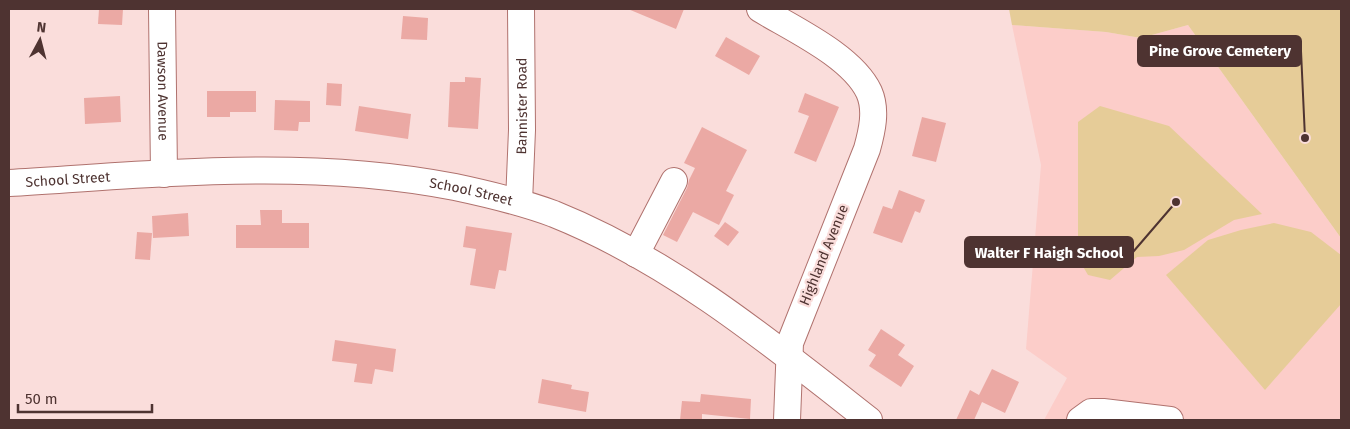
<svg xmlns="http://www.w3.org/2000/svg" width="1350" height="429" font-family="'Fira Sans',sans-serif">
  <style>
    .built { fill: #fccdc9 }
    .green { fill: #e6cc98 }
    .building { fill: #eba9a4 }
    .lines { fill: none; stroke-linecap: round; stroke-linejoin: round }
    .minor-casing { stroke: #b0726e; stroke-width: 28 }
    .minor { stroke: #fff; stroke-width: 26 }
    .labels { text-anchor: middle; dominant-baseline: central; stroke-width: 4.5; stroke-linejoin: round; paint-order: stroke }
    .street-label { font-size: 14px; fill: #4e3331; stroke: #fadddb }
    .leader { fill: none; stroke: #4e3331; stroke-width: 2 }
    .callout-dot { fill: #4e3331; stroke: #fadddb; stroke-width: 2 }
    .callout { fill: #4e3331; stroke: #4e3331; stroke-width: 2 }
    .callout-label { font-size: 15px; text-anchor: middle; font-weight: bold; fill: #fff }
  </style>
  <rect width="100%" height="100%" fill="#fadddb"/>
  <!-- built -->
  <path class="built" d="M1012,25L1106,32L1141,38L1188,25L1341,238V420H1044L1067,378L1026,349L1041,165Z"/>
  <!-- green -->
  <g class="green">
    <path d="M1009,9H1341V238L1188,25L1141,38L1106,32L1012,25Z"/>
    <path d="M1100,106L1169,126L1262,214L1234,220L1184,250L1159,256L1137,257L1110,280L1088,275L1078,258V122Z"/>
    <path d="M1274,223L1311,232L1341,255V304L1265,390L1166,275L1208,240L1241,230Z"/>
  </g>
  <!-- building -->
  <g class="building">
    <path d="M99,9H123L122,25L98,24Z"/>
    <path d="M628,9H684L676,29Z"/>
    <path d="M403,16L428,18L427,40L401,39Z"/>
    <path d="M726,37L760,56L749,75L715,56Z"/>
    <path d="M465,77L481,78L478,129L448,127L450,82H465Z"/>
    <path d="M327,83L342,84L341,106L326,105Z"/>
    <path d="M207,91H256V112H230V117H207Z"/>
    <path d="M805,93L839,107L816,162L794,153L809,116L798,112Z"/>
    <path d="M120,96L121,122L85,124L84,98Z"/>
    <path d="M275,100L310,101V122H299L298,131L274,130Z"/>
    <path d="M359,106L411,114L408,139L355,131Z"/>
    <path d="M922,117L946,123L936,162L912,156Z"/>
    <path d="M702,127L747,150L726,191L734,195L719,225L693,212L677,242L663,235L687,188L689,180L695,168L684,163Z"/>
    <path d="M899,190L925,200L920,213L915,211L902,243L873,233L883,206L892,209Z"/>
    <path d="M260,210H282V223H309V248H236V225H261Z"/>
    <path d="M188,213L189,236L153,238L152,216Z"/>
    <path d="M725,222L739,232L728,246L714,236Z"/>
    <path d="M466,226L512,233L506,271L499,270L495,289L470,285L476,249L463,247Z"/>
    <path d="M137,232L152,233L150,260L135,259Z"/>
    <path d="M881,329L905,345L898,355L914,366L901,387L869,366L876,355L868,350Z"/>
    <path d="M335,340L396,349L393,372L375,369L372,384L354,382L357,364L332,361Z"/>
    <path d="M992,369L1019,382L1005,413L982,402L974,420H956L970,390L979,395Z"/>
    <path d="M542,379L572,385L571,389L589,392L586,412L538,403Z"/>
    <path d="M701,394L751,399L750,419L702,414V420H680L682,401L700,402Z"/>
  </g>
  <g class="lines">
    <defs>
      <g id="minor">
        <path id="s1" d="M162,9L164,174"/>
        <path d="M760,9C793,29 852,56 869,92C877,110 872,131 867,149L790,343L787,420"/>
        <path id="s2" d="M9,183C157,174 308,158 455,187C488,194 522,202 554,214C671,261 771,343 869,420"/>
        <path id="s3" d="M519,202L522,130L521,9"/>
        <path d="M636,254L674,181"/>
        <path d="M1080,420L1091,412H1103L1170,420"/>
      </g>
    </defs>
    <!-- minor casing -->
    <use href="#minor" class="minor-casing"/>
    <!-- minor -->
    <use href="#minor" class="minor"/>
  </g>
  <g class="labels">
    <!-- street labels -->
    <g class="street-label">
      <text stroke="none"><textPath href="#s1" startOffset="82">Dawson Avenue</textPath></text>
      <text stroke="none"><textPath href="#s3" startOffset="96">Bannister Road</textPath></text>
      <text stroke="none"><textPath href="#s2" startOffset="59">School Street</textPath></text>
      <text stroke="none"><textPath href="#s2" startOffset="464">School Street</textPath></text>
      <text transform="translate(824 255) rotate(-68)">Highland Avenue</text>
    </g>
  </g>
  <!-- callouts -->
  <path class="leader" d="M1305 138L1301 51M1176 202L1133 252"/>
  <g class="callout-dot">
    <circle cx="1305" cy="138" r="5"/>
    <circle cx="1176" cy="202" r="5"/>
  </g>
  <g class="callout">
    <rect x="1138" y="36" width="163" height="30" rx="5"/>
    <rect x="965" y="237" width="168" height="30" rx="5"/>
  </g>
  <g class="callout-label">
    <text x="1220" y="56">Pine Grove Cemetery</text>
    <text x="1049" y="258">Walter F Haigh School</text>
  </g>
  <!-- border -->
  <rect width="1350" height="429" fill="none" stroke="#4e3331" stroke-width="20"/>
  <!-- north arrow -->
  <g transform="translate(40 40) rotate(7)" stroke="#fadddb" stroke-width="4" paint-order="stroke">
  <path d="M0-4L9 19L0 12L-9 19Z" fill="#4e3331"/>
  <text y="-8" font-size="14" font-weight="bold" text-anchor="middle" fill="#4e3331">N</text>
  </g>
  <!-- scale -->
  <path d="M18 404v8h134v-8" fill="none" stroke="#4e3331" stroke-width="2.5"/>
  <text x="25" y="404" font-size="15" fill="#4e3331" stroke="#fadddb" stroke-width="4" paint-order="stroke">50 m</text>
</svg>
